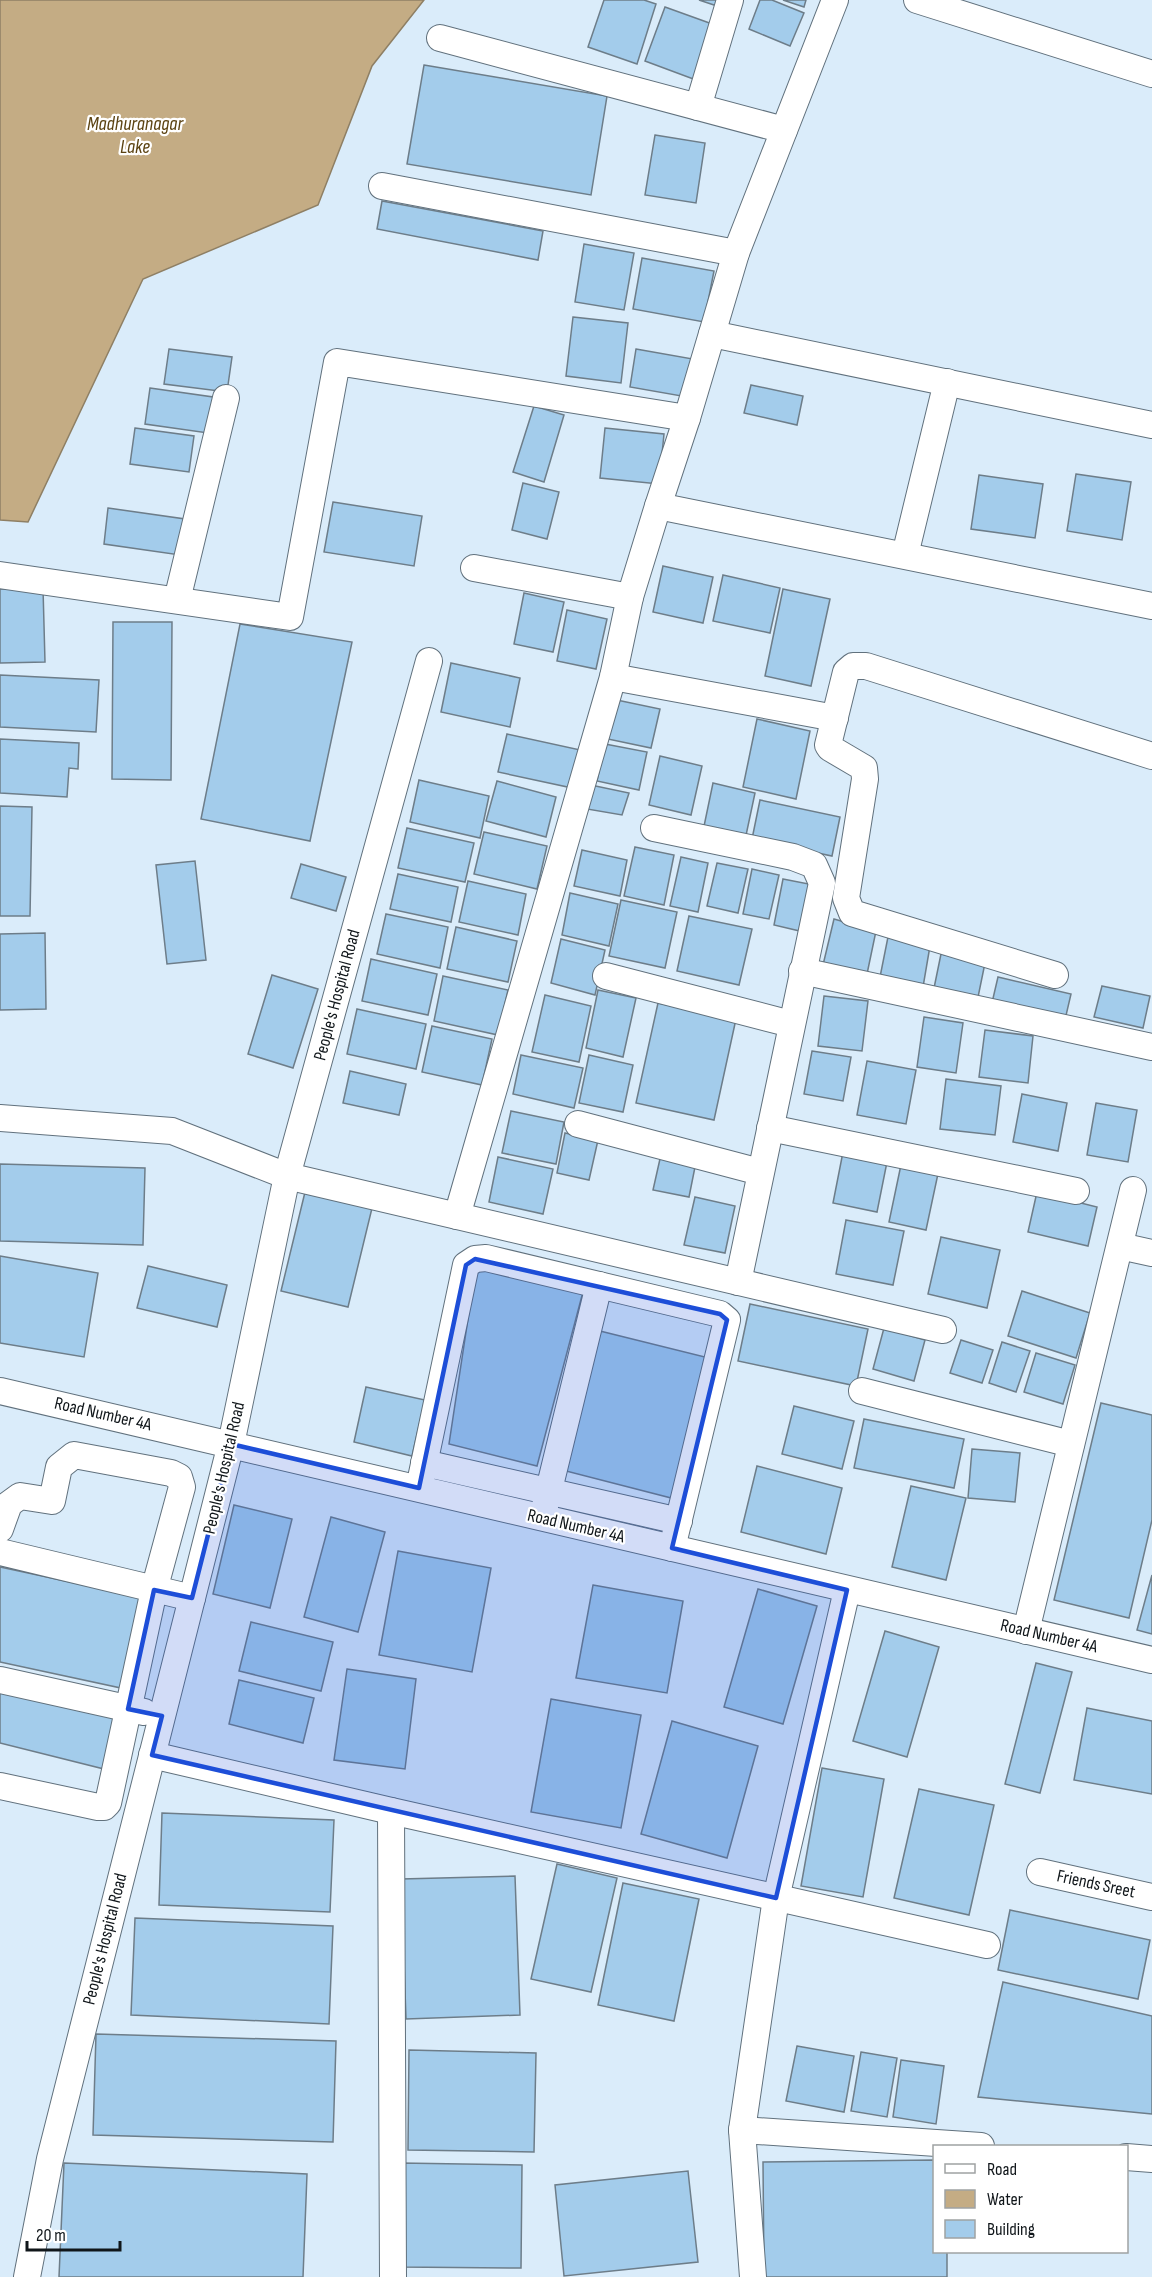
<svg xmlns="http://www.w3.org/2000/svg" width="1152" height="2277" font-family="'Sofia Sans Condensed',sans-serif">
  <style>
    .water { fill: #c4ac84; stroke: #8e7f64; stroke-width: 1.5 }
    .building { fill: #a3cceb; stroke: #6d7d89; stroke-width: 1.5 }
    .lines { fill: none; stroke-linecap: round; stroke-linejoin: round }
    .street-casing { stroke: #61717d; stroke-width: 28 }
    .street { stroke: #fff; stroke-width: 26 }
    .marked { fill: #1d4ed8; fill-opacity: 0.2; stroke: #1d4ed8; stroke-width: 4.5; stroke-linejoin: round }
    .labels { text-anchor: middle; dominant-baseline: central; stroke-width: 4.5; stroke-linejoin: round; paint-order: stroke }
    .street-label { font-size: 18px; fill: #10161a; stroke: #fff }
    .water-label { font-size: 20px; font-style: italic; fill: #5b4211; stroke: #fff }
  </style>
  <rect width="100%" height="100%" fill="#daecfa"/>
  <!-- water -->
  <path class="water" d="M0,0H424L372,66L318,205L143,279L28,522L0,520Z"/>
  <!-- building -->
  <g class="building">
    <path d="M604,0H644L656,4L637,64L588,47Z"/>
    <path d="M699,0H722L720,7Z"/>
    <path d="M760,0H772L804,13L790,46L749,29Z"/>
    <path d="M783,0H806L804,7Z"/>
    <path d="M665,7L715,25L696,80L645,61Z"/>
    <path d="M424,65L607,96L591,195L407,164Z"/>
    <path d="M655,135L705,143L696,203L645,195Z"/>
    <path d="M382,201L543,231L538,260L377,229Z"/>
    <path d="M584,244L634,253L624,310L575,302Z"/>
    <path d="M642,258L714,271L704,322L633,309Z"/>
    <path d="M573,317L628,323L621,383L566,376Z"/>
    <path d="M169,349L232,357L227,392L164,384Z"/>
    <path d="M636,349L693,359L687,397L630,387Z"/>
    <path d="M751,385L803,396L797,425L744,413Z"/>
    <path d="M150,388L213,397L208,433L145,424Z"/>
    <path d="M534,406L564,415L544,482L513,472Z"/>
    <path d="M135,428L194,436L189,472L130,464Z"/>
    <path d="M605,428L664,434L659,484L600,478Z"/>
    <path d="M1076,474L1131,482L1122,540L1067,531Z"/>
    <path d="M979,475L1043,484L1035,538L971,529Z"/>
    <path d="M523,483L559,492L547,539L512,530Z"/>
    <path d="M333,502L422,516L414,566L324,552Z"/>
    <path d="M108,508L185,519L180,555L104,544Z"/>
    <path d="M663,566L713,577L703,623L653,612Z"/>
    <path d="M723,575L780,588L770,633L713,621Z"/>
    <path d="M43,588L45,662L0,663V589Z"/>
    <path d="M783,589L830,599L811,686L765,676Z"/>
    <path d="M524,593L564,602L553,652L514,644Z"/>
    <path d="M567,610L607,619L596,669L557,661Z"/>
    <path d="M113,622H172L171,780L112,779Z"/>
    <path d="M240,624L352,642L310,841L201,819Z"/>
    <path d="M451,663L520,678L510,727L441,712Z"/>
    <path d="M0,675L99,680L96,732L0,727Z"/>
    <path d="M612,699L660,709L651,748L603,738Z"/>
    <path d="M757,719L810,731L796,799L743,787Z"/>
    <path d="M507,734L585,751L577,789L498,772Z"/>
    <path d="M0,739L79,743L78,769L69,768L67,797L0,793Z"/>
    <path d="M605,744L647,752L639,790L597,781Z"/>
    <path d="M660,756L702,766L691,815L649,805Z"/>
    <path d="M419,780L489,796L480,838L410,822Z"/>
    <path d="M497,781L556,797L546,837L486,821Z"/>
    <path d="M713,783L755,793L745,840L703,831Z"/>
    <path d="M586,784L629,793L622,815L581,808Z"/>
    <path d="M760,800L840,817L832,856L752,839Z"/>
    <path d="M0,806L32,807L30,916H0Z"/>
    <path d="M407,828L474,843L465,882L398,868Z"/>
    <path d="M484,832L547,846L537,889L474,874Z"/>
    <path d="M635,847L674,855L664,905L624,896Z"/>
    <path d="M582,850L627,860L620,896L574,886Z"/>
    <path d="M681,857L708,863L698,912L670,906Z"/>
    <path d="M195,861L206,960L167,964L156,865Z"/>
    <path d="M717,863L748,869L738,913L707,906Z"/>
    <path d="M301,864L346,877L336,911L291,898Z"/>
    <path d="M752,869L779,875L769,919L743,914Z"/>
    <path d="M398,874L458,887L451,922L390,909Z"/>
    <path d="M783,879L814,885L804,932L774,925Z"/>
    <path d="M468,881L526,894L518,935L459,922Z"/>
    <path d="M570,893L618,904L609,946L562,935Z"/>
    <path d="M621,900L677,912L665,968L609,956Z"/>
    <path d="M386,914L448,927L440,968L377,954Z"/>
    <path d="M689,916L752,929L739,985L677,971Z"/>
    <path d="M834,919L876,931L867,974L823,965Z"/>
    <path d="M456,927L517,941L508,982L447,969Z"/>
    <path d="M45,933L46,1009L0,1010V934Z"/>
    <path d="M888,937L930,946L923,987L880,977Z"/>
    <path d="M561,939L605,950L595,995L551,983Z"/>
    <path d="M941,954L985,963L977,1002L933,993Z"/>
    <path d="M371,959L437,974L428,1015L362,1001Z"/>
    <path d="M272,975L318,989L293,1068L248,1054Z"/>
    <path d="M443,976L508,990L498,1035L434,1021Z"/>
    <path d="M998,977L1071,994L1064,1024L991,1007Z"/>
    <path d="M1102,986L1150,996L1143,1028L1094,1017Z"/>
    <path d="M598,990L636,998L623,1057L586,1048Z"/>
    <path d="M545,995L591,1006L579,1062L532,1052Z"/>
    <path d="M824,996L868,1001L862,1051L818,1046Z"/>
    <path d="M658,1003L736,1019L714,1120L636,1103Z"/>
    <path d="M357,1009L426,1024L416,1069L347,1054Z"/>
    <path d="M924,1017L963,1023L956,1073L917,1067Z"/>
    <path d="M432,1026L492,1039L482,1085L422,1072Z"/>
    <path d="M985,1030L1033,1036L1028,1083L979,1077Z"/>
    <path d="M812,1051L851,1057L843,1101L804,1094Z"/>
    <path d="M521,1055L583,1068L574,1108L513,1094Z"/>
    <path d="M589,1055L633,1065L623,1112L579,1103Z"/>
    <path d="M867,1061L916,1070L906,1124L857,1115Z"/>
    <path d="M350,1071L406,1084L399,1115L343,1103Z"/>
    <path d="M946,1079L1001,1086L995,1135L940,1129Z"/>
    <path d="M1022,1094L1067,1103L1058,1151L1013,1142Z"/>
    <path d="M1096,1103L1137,1110L1128,1162L1087,1155Z"/>
    <path d="M511,1111L564,1122L556,1164L502,1153Z"/>
    <path d="M565,1133L598,1140L589,1180L557,1173Z"/>
    <path d="M662,1150L697,1157L689,1197L653,1190Z"/>
    <path d="M843,1152L887,1162L877,1212L833,1203Z"/>
    <path d="M498,1157L553,1169L543,1214L489,1202Z"/>
    <path d="M902,1160L939,1169L926,1230L889,1222Z"/>
    <path d="M0,1164L145,1168L143,1245L0,1241Z"/>
    <path d="M306,1188L373,1204L348,1307L281,1291Z"/>
    <path d="M1037,1192L1097,1207L1088,1246L1028,1232Z"/>
    <path d="M695,1197L735,1206L725,1253L684,1245Z"/>
    <path d="M846,1220L904,1231L893,1285L836,1274Z"/>
    <path d="M941,1237L1000,1250L987,1308L928,1294Z"/>
    <path d="M0,1256L98,1273L84,1357L0,1343Z"/>
    <path d="M148,1266L227,1285L217,1327L137,1308Z"/>
    <path d="M476,1266L584,1288L537,1466L449,1444Z"/>
    <path d="M1022,1291L1090,1313L1076,1358L1008,1336Z"/>
    <path d="M750,1304L868,1329L856,1386L738,1361Z"/>
    <path d="M884,1328L925,1340L914,1381L873,1369Z"/>
    <path d="M600,1331L713,1359L679,1500L566,1471Z"/>
    <path d="M961,1340L993,1350L982,1383L950,1373Z"/>
    <path d="M1002,1342L1030,1351L1016,1392L989,1383Z"/>
    <path d="M1036,1353L1075,1365L1063,1404L1024,1392Z"/>
    <path d="M366,1387L425,1400L412,1456L354,1442Z"/>
    <path d="M1101,1403L1152,1415V1520L1129,1618L1054,1600Z"/>
    <path d="M794,1406L854,1421L842,1469L782,1454Z"/>
    <path d="M864,1419L964,1439L954,1488L854,1468Z"/>
    <path d="M972,1449L1020,1453L1015,1502L968,1498Z"/>
    <path d="M757,1466L842,1488L826,1554L741,1532Z"/>
    <path d="M911,1486L966,1498L946,1580L892,1567Z"/>
    <path d="M234,1505L292,1519L270,1608L213,1594Z"/>
    <path d="M331,1517L385,1532L358,1632L304,1617Z"/>
    <path d="M398,1551L491,1568L472,1672L379,1655Z"/>
    <path d="M0,1567L140,1597L121,1688L0,1662Z"/>
    <path d="M1152,1575V1634L1137,1630Z"/>
    <path d="M593,1585L683,1601L667,1693L576,1678Z"/>
    <path d="M758,1589L817,1606L783,1724L724,1707Z"/>
    <path d="M251,1622L333,1642L321,1691L239,1671Z"/>
    <path d="M885,1631L939,1647L907,1757L853,1741Z"/>
    <path d="M1036,1663L1072,1672L1040,1793L1005,1784Z"/>
    <path d="M347,1669L416,1679L405,1769L334,1760Z"/>
    <path d="M239,1680L314,1698L303,1743L229,1724Z"/>
    <path d="M0,1683L119,1714L108,1770L0,1743Z"/>
    <path d="M551,1699L641,1715L621,1828L531,1812Z"/>
    <path d="M1087,1708L1152,1721V1794L1074,1780Z"/>
    <path d="M672,1721L758,1746L727,1858L641,1834Z"/>
    <path d="M822,1768L884,1779L863,1897L801,1886Z"/>
    <path d="M919,1789L994,1805L969,1915L894,1898Z"/>
    <path d="M162,1813L334,1820L330,1912L159,1905Z"/>
    <path d="M557,1864L617,1878L591,1992L531,1979Z"/>
    <path d="M515,1876L520,2015L406,2019L401,1879Z"/>
    <path d="M623,1883L699,1899L674,2021L598,2005Z"/>
    <path d="M1010,1910L1150,1940L1138,1999L998,1970Z"/>
    <path d="M135,1918L333,1926L329,2024L131,2015Z"/>
    <path d="M1003,1982L1152,2016V2114L978,2097Z"/>
    <path d="M96,2034L336,2041L333,2142L93,2135Z"/>
    <path d="M797,2046L854,2056L844,2112L786,2101Z"/>
    <path d="M409,2050L536,2053L534,2152L408,2150Z"/>
    <path d="M861,2052L897,2058L887,2117L851,2111Z"/>
    <path d="M901,2060L944,2066L936,2124L893,2117Z"/>
    <path d="M934,2160V2252H947V2277H764L763,2162Z"/>
    <path d="M64,2163L307,2174L303,2277H59Z"/>
    <path d="M400,2163L522,2165L521,2268L399,2267Z"/>
    <path d="M688,2171L698,2262L564,2276L555,2185Z"/>
  </g>
  <g class="lines">
    <defs>
      <g id="street">
        <path d="M917,0L1152,74"/>
        <path d="M440,38L784,130"/>
        <path d="M698,107L730,0"/>
        <path d="M382,186L736,253"/>
        <path d="M712,334L1152,425"/>
        <path d="M658,506L1152,606"/>
        <path d="M905,555L947,382"/>
        <path d="M474,568L630,597"/>
        <path d="M0,575L290,617L337,362L687,418"/>
        <path d="M177,600L226,398"/>
        <path d="M613,677L835,718"/>
        <path d="M654,828L793,857L814,865L822,883L738,1282"/>
        <path d="M802,971L1152,1047"/>
        <path d="M1055,975L852,913L846,898L865,779L864,768L830,748L828,745L846,672L853,666H866L1152,756"/>
        <path d="M606,976L791,1024"/>
        <path d="M0,1118L172,1131L287,1176L943,1330"/>
        <path d="M578,1124L760,1172"/>
        <path d="M770,1128L1076,1191"/>
        <path d="M457,1216L613,677L630,597L658,506L687,418L736,253L835,0"/>
        <path d="M1120,1246L1152,1253"/>
        <path d="M0,1391L1152,1660"/>
        <path d="M862,1391L1071,1444"/>
        <path d="M424,1463L679,1521"/>
        <path d="M419,1488L466,1265L475,1259L486,1258L720,1314L727,1320L672,1548"/>
        <path d="M545,1506L599,1285"/>
        <path d="M0,1529L9,1504L20,1496L52,1501L59,1467L74,1455L171,1473L179,1477L182,1487L154,1590L108,1803L104,1807H98L0,1786"/>
        <path d="M0,1552L192,1598"/>
        <path d="M1026,1631L1133,1190"/>
        <path d="M0,1680L144,1712"/>
        <path d="M152,1755L391,1811L987,1945"/>
        <path d="M391,1811L393,2277"/>
        <path d="M1040,1872L1152,1897"/>
        <path d="M742,2130L981,2146"/>
        <path d="M1126,2157L1152,2159"/>
        <path d="M27,2277L50,2159L231,1444L287,1176L429,661"/>
        <path d="M753,2277L742,2130L776,1898L847,1590"/>
      </g>
    </defs>
    <!-- street casing -->
    <use href="#street" class="street-casing"/>
    <!-- street -->
    <use href="#street" class="street"/>
  </g>
  <!-- marked area -->
  <path class="marked" d="M475,1259L720,1314L727,1320L672,1548L847,1590L776,1898L152,1755L162,1716L128,1709L154,1590L192,1598L231,1444L419,1488L466,1265Z"/>
  <g class="labels">
    <!-- street labels -->
    <g class="street-label">
      <text transform="translate(337 995) rotate(-75)">People's Hospital Road</text>
      <text transform="translate(103 1414) rotate(13)">Road Number 4A</text>
      <text transform="translate(224 1468) rotate(-77)">People's Hospital Road</text>
      <text transform="translate(576 1526) rotate(13)">Road Number 4A</text>
      <text transform="translate(1049 1636) rotate(13)">Road Number 4A</text>
      <text transform="translate(1096 1884) rotate(12)">Friends Sreet</text>
      <text transform="translate(105 1939) rotate(-76)">People's Hospital Road</text>
    </g>
    <!-- water labels -->
    <g class="water-label">
      <text x="135" y="124">Madhuranagar<tspan x="135" dy="23">Lake</tspan></text>
    </g>
  </g>
  <!-- legend -->
  <rect x="933" y="2145" width="195" height="108" fill="#ffffff" stroke="#9fa2a3" stroke-width="1.5"/>
  <rect x="945" y="2164" width="30" height="9" fill="#ffffff" stroke="#9fa2a3" stroke-width="1.5"/>
  <text x="987" y="2175" font-size="18" fill="#10161a">Road</text>
  <rect x="945" y="2190" width="30" height="18" fill="#c4ac84" stroke="#9fa2a3" stroke-width="1.5"/>
  <text x="987" y="2205" font-size="18" fill="#10161a">Water</text>
  <rect x="945" y="2220" width="30" height="18" fill="#a3cceb" stroke="#9fa2a3" stroke-width="1.5"/>
  <text x="987" y="2235" font-size="18" fill="#10161a">Building</text>
  <!-- scale -->
  <path d="M27 2241v9h93v-9" fill="none" stroke="#10161a" stroke-width="3"/>
  <text x="36" y="2241" font-size="18" fill="#10161a" stroke="#ffffff" stroke-width="4.5" paint-order="stroke">20 m</text>
</svg>
